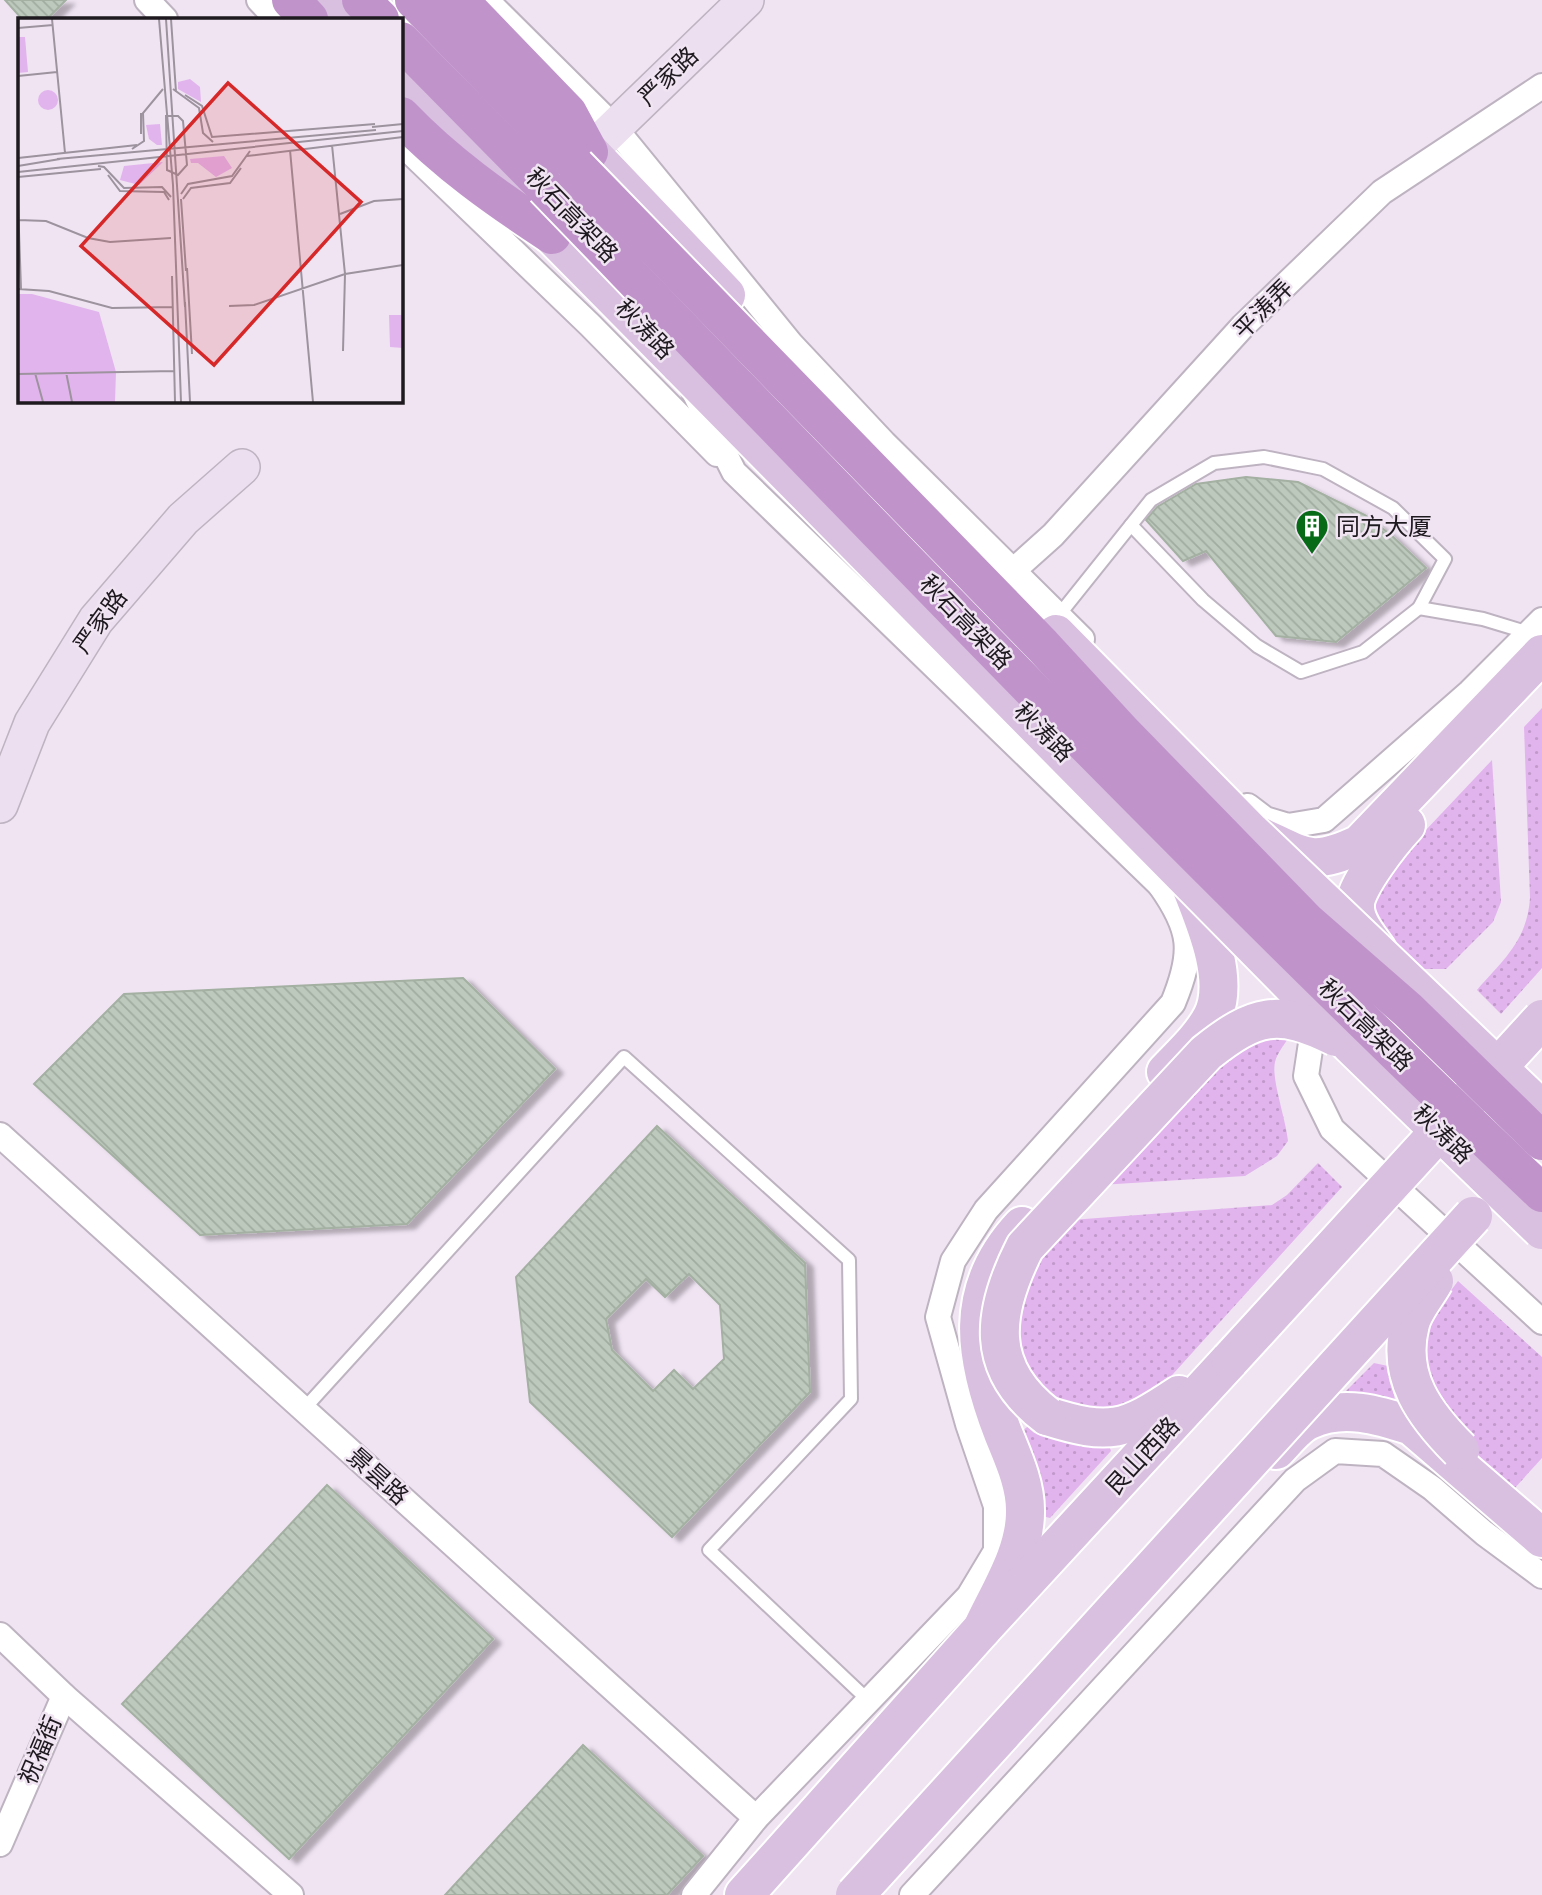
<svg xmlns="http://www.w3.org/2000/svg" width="1542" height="1895" font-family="Figtree,'Noto Sans SC',sans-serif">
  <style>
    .grass { fill: url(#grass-dots) }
    .building { fill: url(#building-back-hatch); stroke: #a3b0a2; stroke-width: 2; fill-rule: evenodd; filter: url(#shadow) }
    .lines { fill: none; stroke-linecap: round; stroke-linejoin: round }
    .lane-casing { stroke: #beb3c1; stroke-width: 16 }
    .street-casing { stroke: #beb3c1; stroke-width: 28 }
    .secondary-casing { stroke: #beb3c1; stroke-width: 38 }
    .primary-casing { stroke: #fff; stroke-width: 42 }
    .highway-casing { stroke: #fff; stroke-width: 42 }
    .lane { stroke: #fff; stroke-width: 12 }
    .street { stroke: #fff; stroke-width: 24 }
    .secondary { stroke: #ecdfef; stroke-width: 35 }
    .primary { stroke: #d9bfe0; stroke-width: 38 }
    .highway { stroke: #c094cb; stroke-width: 38 }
    .primary-bridge-casing { stroke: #fff; stroke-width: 42; stroke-linecap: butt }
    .highway-bridge-casing { stroke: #fff; stroke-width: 42; stroke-linecap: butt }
    .primary-bridge { stroke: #d9bfe0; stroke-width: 38 }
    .highway-bridge { stroke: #c094cb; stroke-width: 38 }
    .labels { text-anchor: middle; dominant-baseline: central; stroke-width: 5; stroke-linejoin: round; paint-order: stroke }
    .street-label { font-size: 24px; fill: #1d191e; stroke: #f0e4f3 }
    .poi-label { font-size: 24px; fill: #1d191e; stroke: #f0e4f3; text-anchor: start }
    .inset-road { fill: none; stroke: #9c939e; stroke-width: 2 }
    .view { fill: #d62828; fill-opacity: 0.15; stroke: #d62828; stroke-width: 3.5 }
    .inset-edge { fill: none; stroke: #1d191e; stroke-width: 3.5 }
  </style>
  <defs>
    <pattern id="grass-dots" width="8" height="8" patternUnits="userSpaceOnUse" patternTransform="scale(1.75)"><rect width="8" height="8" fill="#e2b4ed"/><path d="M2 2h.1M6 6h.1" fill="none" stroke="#c19acb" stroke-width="1.8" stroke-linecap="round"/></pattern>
    <pattern id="building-back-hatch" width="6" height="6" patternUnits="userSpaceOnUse" patternTransform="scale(1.75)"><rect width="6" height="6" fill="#bcc9bc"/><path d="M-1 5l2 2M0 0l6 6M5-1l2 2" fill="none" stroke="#a1aca1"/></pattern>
    <filter id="shadow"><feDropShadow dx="8" dy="4.5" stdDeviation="2" flood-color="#0004"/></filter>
  </defs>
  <rect width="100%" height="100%" fill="#f0e4f3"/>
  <!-- grass -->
  <g class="grass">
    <path d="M1542,708V968L1501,1014L1477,990C1504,959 1527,941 1530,898L1524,727Z"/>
    <path d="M1492,760L1501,902L1493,922L1446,969H1415L1371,915L1375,894L1391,867Z"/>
    <path d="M1256,1036L1289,1037C1285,1044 1277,1053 1275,1062C1271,1079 1286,1119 1288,1141L1277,1156L1245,1176L1100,1185L1200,1073Z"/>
    <path d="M1318,1163L1342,1187L1164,1384L1115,1417L1058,1404L1025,1372L1014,1324L1035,1260L1071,1220L1272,1205L1287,1195Z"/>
    <path d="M1458,1281L1542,1357V1458L1513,1490L1453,1436L1429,1403L1424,1339L1432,1316Z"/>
    <path d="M1374,1363L1388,1366L1395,1400L1390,1407L1349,1403L1346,1391Z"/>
    <path d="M1032,1423L1107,1439L1111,1451L1050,1518L1038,1515L1021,1432Z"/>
  </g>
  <!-- building -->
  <g class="building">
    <path d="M5,0H66L47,19H22Z"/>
    <path d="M1246,477L1298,482L1365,515L1391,535L1426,568L1336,642L1276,636L1206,551L1183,561L1146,520L1157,507L1196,484Z"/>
    <path d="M463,978L555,1069L407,1224L200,1235L34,1084L124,994Z"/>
    <path d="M657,1126L805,1263L810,1392L672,1537L530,1402L516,1277ZM689,1274L720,1305L724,1359L693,1389L674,1370L653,1391L612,1350L606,1319L646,1279L665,1297Z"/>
    <path d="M327,1485L493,1639L289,1859L122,1704Z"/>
    <path d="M583,1745L703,1856L667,1895H445Z"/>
  </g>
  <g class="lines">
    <defs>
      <g id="lane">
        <path d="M1131,525L1203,600L1257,646L1301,672L1363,652L1419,608"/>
        <path d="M1059,615L1151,500L1214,463L1264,457L1323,469L1393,508L1445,559L1419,608L1483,619L1529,633"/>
        <path d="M304,1409L624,1057L849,1260L851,1399L709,1550L869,1701"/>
      </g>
      <g id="street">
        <path d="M147,0L165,19"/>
        <path d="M259,0L277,19"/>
        <path d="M486,0L614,127L791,344L884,443L1082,639"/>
        <path d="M401,143L590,325L717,454"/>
        <path d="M694,392L734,472L1160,885L1174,877"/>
        <path d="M1015,569L1053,535L1243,326L1382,192L1542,86"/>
        <path d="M1248,806L1265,819L1288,826L1324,820L1470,692L1542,620"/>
        <path d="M1327,1020L1311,1043L1306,1076L1332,1129L1542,1322"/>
        <path d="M0,1135L756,1818"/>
        <path d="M0,1635L64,1696L291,1895"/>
        <path d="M0,1844L64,1696"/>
        <path d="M694,1895L756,1818L969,1596L996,1551V1506L968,1424L938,1317L953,1261L986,1210L1173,1003C1194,952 1192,930 1160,885"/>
        <path d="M912,1895L1295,1480L1335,1451L1383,1454L1432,1488L1484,1533L1542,1576"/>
      </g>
      <g id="secondary">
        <path d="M589,152L746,0"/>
        <path d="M0,805L32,723L96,620L183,519L242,467"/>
      </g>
      <g id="primary">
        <path d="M324,0L342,19"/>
        <path d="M401,82L681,366"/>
        <path d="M567,128L726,295"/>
        <path d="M1259,836C1305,857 1311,867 1360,844L1542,654"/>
        <path d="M1377,950C1368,937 1354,922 1355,905C1355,886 1392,840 1406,825"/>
        <path d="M1166,1072C1182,1055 1201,1038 1212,1017C1232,978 1201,913 1187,876"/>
        <path d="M1047,1416C1110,1436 1125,1431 1179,1395"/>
        <path d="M1276,1450C1285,1441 1297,1425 1309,1420C1343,1404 1379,1415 1412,1426L1542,1538"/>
        <path d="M982,1629C999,1592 1026,1552 1025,1510C1025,1483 1013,1458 1003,1433C974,1358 962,1290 1022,1226"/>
        <path d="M744,1895L982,1629L1230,1360"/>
      </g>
      <g id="highway">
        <path d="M291,0L309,19"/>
        <path d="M361,0L380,19"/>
        <path d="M414,0L576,166"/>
        <path d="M459,0L568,113L589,152"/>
        <path d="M401,41L545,187"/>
        <path d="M401,116C446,163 497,199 552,235"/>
      </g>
    </defs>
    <!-- lane casing -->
    <use href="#lane" class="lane-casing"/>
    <!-- street casing -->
    <use href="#street" class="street-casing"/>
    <!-- secondary casing -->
    <use href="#secondary" class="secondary-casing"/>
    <!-- primary casing -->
    <use href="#primary" class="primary-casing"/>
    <!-- highway casing -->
    <use href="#highway" class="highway-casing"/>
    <!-- lane -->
    <use href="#lane" class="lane"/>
    <!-- street -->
    <use href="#street" class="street"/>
    <!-- secondary -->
    <use href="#secondary" class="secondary"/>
    <!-- primary -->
    <use href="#primary" class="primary"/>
    <!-- highway -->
    <use href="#highway" class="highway"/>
    <defs>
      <g id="primary-bridge">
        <path d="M681,366L1350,1044L1542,1230"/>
        <path d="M1056,634L1251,832L1542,1110"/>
        <path d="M1434,1281C1427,1294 1413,1310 1410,1324C1396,1377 1425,1415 1460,1450"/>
        <path d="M1230,1360L1542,1019"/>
        <path d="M1047,1416C984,1368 992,1312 1025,1247L1206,1053C1255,1014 1278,1008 1336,1037"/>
        <path d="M855,1895L1473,1216"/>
      </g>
      <g id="highway-bridge">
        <path d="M576,166L1042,645L1124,734L1306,921L1408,1010L1542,1141"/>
        <path d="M545,187C873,527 1199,868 1542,1193"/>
      </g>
    </defs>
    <!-- primary-bridge casing -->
    <use href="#primary-bridge" class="primary-bridge-casing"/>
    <!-- highway-bridge casing -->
    <use href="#highway-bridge" class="highway-bridge-casing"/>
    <!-- primary-bridge -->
    <use href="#primary-bridge" class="primary-bridge"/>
    <!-- highway-bridge -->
    <use href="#highway-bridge" class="highway-bridge"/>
  </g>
  <!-- icons -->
  <defs>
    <symbol id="building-pin" viewBox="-11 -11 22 30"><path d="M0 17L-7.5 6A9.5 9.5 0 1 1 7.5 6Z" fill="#076a16" stroke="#f0e4f3"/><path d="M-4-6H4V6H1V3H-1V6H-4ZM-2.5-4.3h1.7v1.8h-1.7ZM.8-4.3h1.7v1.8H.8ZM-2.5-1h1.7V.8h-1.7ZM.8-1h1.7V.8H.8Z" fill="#fff"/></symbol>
  </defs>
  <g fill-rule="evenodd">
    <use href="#building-pin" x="1293" y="507" width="38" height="52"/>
  </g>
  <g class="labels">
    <!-- street labels -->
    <g class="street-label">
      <text transform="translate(668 76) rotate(-44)">严家路</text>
      <text transform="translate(572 215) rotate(46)">秋石高架路</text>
      <text transform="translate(1263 309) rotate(-45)">平涛弄</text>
      <text transform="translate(645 329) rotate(46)">秋涛路</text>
      <text transform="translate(100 621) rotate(-54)">严家路</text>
      <text transform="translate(966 622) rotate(46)">秋石高架路</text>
      <text transform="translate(1044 732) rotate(45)">秋涛路</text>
      <text transform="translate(1366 1025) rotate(44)">秋石高架路</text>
      <text transform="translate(1443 1134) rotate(44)">秋涛路</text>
      <text transform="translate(1142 1456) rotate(-47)">艮山西路</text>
      <text transform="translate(378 1476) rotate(42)">景昙路</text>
      <text transform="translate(40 1750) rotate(-67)">祝福街</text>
    </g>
    <!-- poi labels -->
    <g class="poi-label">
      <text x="1336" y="526">同方大厦</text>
    </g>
  </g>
  <!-- overview -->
  <g transform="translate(18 18)">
    <rect width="385" height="385" fill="#f0e4f3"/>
    <path d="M142,106L144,127H139L131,121L128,107ZM206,138L214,150L198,159L180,145H173L172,141ZM145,144L121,167L102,162L106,148Z" fill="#e2b4ed"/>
    <path d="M172,61L182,69L183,84L160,71V64ZM0,276H14L81,294L98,354L97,384H25L0,356Z" fill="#e2b4ed"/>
    <path d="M0,19H7L10,54L0,55ZM371,297H385V330L372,329ZM17,355L25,384H0V356Z" fill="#e2b4ed"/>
    <path d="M20 82a10 10 0 1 1 20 0a10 10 0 1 1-20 0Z" fill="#e2b4ed"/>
    <path class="inset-road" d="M34,1L47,135M141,1L155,167L163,384M148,1L167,289M153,1L158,74M0,10L35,7M0,58L39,54M155,71L181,90L185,115L195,124M167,77L184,88L194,119L357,106M148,98H160L165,103L169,147L160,157L149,152ZM354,109L385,106M123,116V95M314,127L327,256L325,333M114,131L126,123L125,95L145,71M272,132L295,384M229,138L385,119M0,140L119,127M39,141L358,112M0,148L42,141M80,148L86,149L106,170L144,169L153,179M0,154L385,113M90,157L102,173L146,174L151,182M0,159L83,151M163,176L170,166L214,158L232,133M163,181L168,253M165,181L173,170L212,165L223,150M0,185L3,271M322,196L356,183L385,181M0,202L28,203L70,220L92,224L153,220M169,250L174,336M154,258L157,384M0,271L31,273L94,290L155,289M167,284L172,384M211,288L236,287L327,256L385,247M48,354L54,384M17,355L25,384M0,356L156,353"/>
    <path class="view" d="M210,65L343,184L196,347L63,228Z"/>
    <rect width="385" height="385" class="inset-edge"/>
  </g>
</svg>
